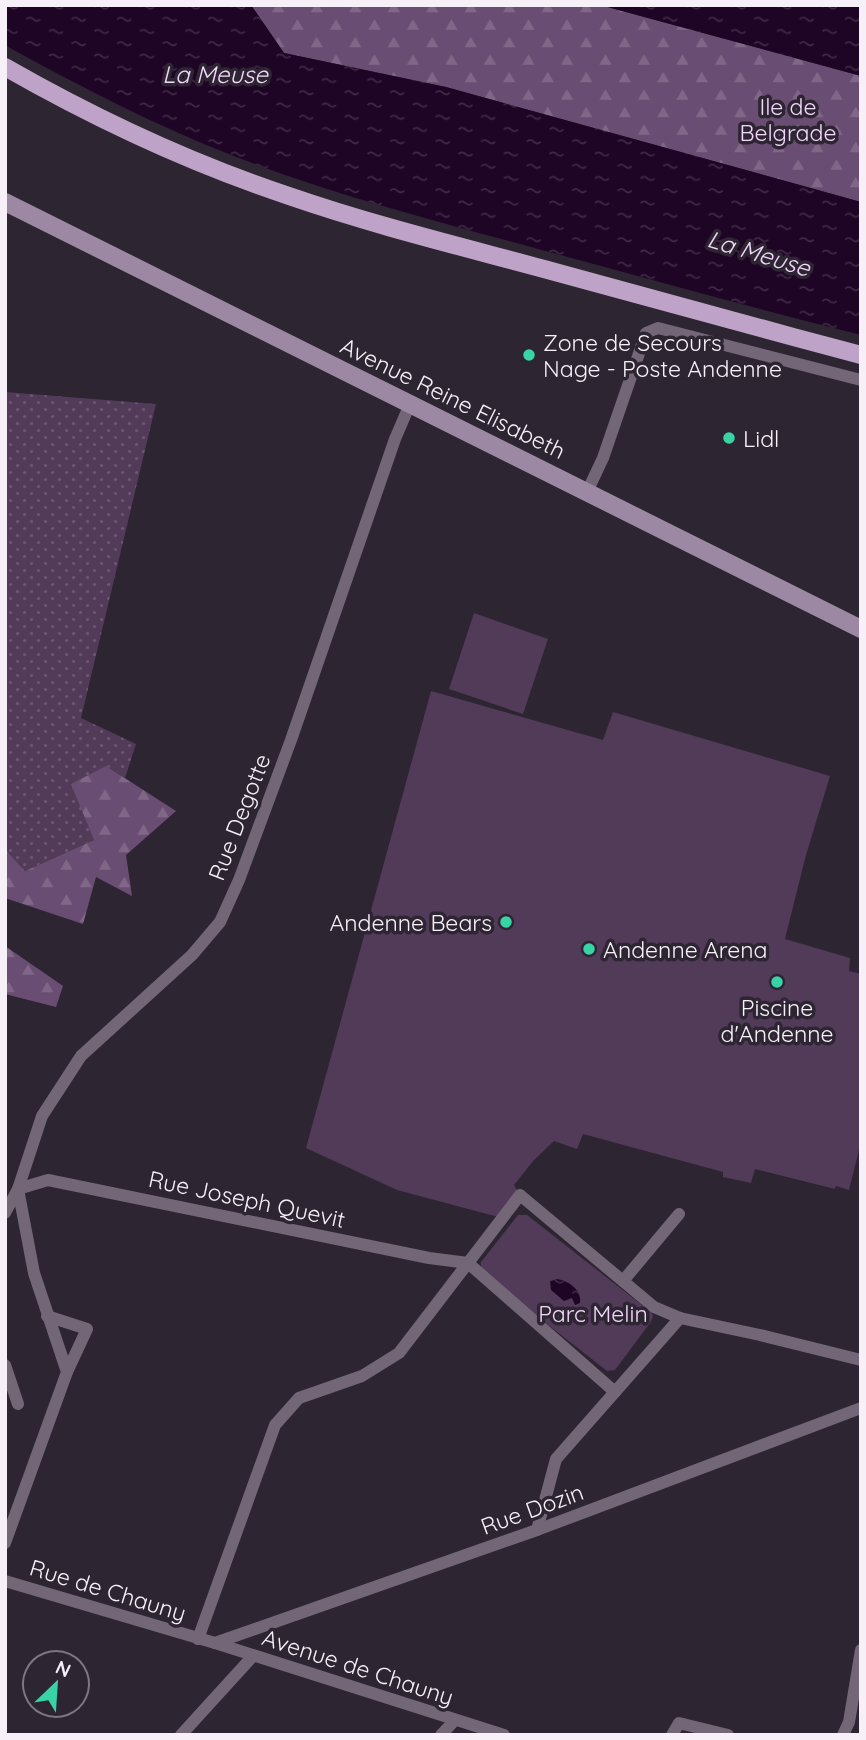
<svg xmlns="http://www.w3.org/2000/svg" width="866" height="1740" font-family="Quicksand,sans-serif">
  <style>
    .grass { fill: url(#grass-dots) }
    .forest { fill: url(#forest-firs) }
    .park { fill: #523a59 }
    .water { fill: url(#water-ripples) }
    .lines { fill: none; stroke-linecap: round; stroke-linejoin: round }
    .street { stroke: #736677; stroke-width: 12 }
    .secondary { stroke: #9d88a4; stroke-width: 18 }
    .primary { stroke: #bea2c7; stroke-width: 18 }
    .poi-dot { fill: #38d4a6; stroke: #2e2532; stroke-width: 2.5 }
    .labels { text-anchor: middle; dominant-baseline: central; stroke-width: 7; stroke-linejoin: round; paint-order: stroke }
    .park-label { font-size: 23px; fill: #f3d6fc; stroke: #2e2532 }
    .poi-label { font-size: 23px; fill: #f7f0f9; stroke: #2e2532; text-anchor: start }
    .street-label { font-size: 23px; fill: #f7f0f9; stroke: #2e2532 }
    .water-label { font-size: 24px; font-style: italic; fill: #f3d6fc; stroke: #2e2532 }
  </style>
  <defs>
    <pattern id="grass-dots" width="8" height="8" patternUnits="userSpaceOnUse" patternTransform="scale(1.75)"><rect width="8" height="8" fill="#523a59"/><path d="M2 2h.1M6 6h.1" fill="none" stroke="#6c5772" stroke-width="1.8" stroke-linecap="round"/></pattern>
    <pattern id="forest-firs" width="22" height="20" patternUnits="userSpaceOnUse" patternTransform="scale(1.75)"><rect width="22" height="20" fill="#6a4d73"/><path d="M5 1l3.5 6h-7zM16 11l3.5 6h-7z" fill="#806788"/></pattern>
    <pattern id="water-ripples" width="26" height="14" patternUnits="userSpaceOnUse" patternTransform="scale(1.75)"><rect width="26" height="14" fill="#1e0425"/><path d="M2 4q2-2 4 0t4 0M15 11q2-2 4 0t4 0" fill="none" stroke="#3f2945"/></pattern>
  </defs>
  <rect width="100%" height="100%" fill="#2e2532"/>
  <!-- grass -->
  <path class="grass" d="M5,392L156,404L81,718L136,744L125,778L106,766L94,840L25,871L5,849Z"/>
  <!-- forest -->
  <g class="forest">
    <path d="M251,5H600L861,76V202L446,87L284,53Z"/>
    <path d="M106,766L176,811L126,855L132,896L96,877L83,924L5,898V849L25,871L94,840L71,784Z"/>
    <path d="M5,946L63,986L56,1007L5,994Z"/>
  </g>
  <!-- park -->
  <g class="park">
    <path d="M474,613L548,639L523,714L449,689Z"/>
    <path d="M431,691L603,740L613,712L830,776L806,855L785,939L850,958L849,971L861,974V1142L849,1190L836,1186L835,1189L755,1169L751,1183L723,1177V1172L583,1134L577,1149L554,1141L534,1160L514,1185L520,1195L502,1218L397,1190L306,1148Z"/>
    <path d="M518,1215H527L652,1313L653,1317L650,1323L615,1370L607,1371L481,1272V1262Z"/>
  </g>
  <!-- water -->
  <g class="water">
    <path d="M5,5H251L284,53L446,87L861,202V335C753,308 646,278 538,249C436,221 333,195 234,156C156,126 83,88 10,48L5,44Z"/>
    <path d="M600,5H861V76Z"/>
    <path d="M557,1279C569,1281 582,1290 580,1303L575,1305L572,1298L564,1301L551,1290L550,1281Z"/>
  </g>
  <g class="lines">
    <!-- street -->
    <g class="street">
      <path d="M587,492L603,458L646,333L658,328L861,380"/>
      <path d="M18,1189L48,1180L429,1258L468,1263"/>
      <path d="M5,1213L18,1189L42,1116L81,1056L192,955L220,922L239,880L291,740L395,439L410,404"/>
      <path d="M468,1263L615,1392"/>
      <path d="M623,1281L679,1214"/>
      <path d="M47,1316L87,1329L67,1372"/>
      <path d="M5,1365L18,1404"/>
      <path d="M537,1530L556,1459L680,1318"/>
      <path d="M5,1543L67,1372L34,1273L18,1189"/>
      <path d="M5,1581L215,1643L504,1735"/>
      <path d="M198,1639L275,1425L299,1398L362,1376L399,1353L520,1195L654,1307L680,1318L760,1335L861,1360"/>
      <path d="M215,1643L537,1530L861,1408"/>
      <path d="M181,1735L253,1656"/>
      <path d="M441,1735L455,1720"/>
      <path d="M672,1735L679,1723L728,1735"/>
      <path d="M843,1735L849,1722L861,1650"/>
    </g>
    <!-- secondary -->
    <path class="secondary" d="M5,202L861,629"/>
    <!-- primary -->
    <path class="primary" d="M5,67C96,119 190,163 289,196C373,225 459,246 544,269C649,298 755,327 861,355"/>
  </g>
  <!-- markers -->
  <g class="poi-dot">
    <circle cx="529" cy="355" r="7"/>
    <circle cx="729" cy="438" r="7"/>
    <circle cx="506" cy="922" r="7"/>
    <circle cx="589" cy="949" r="7"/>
    <circle cx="777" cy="982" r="7"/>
  </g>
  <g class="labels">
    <!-- park labels -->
    <g class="park-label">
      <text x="788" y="106">Ile de<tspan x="788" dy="26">Belgrade</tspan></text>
      <text x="593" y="1313">Parc Melin</text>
    </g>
    <!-- poi labels -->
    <g class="poi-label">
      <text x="543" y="342">Zone de Secours<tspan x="543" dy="26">Nage - Poste Andenne</tspan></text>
      <text x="743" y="438">Lidl</text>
      <text x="492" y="922" text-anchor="end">Andenne Bears</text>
      <text x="603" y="949">Andenne Arena</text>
      <text x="777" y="1007" text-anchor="middle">Piscine<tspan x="777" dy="26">d'Andenne</tspan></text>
    </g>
    <!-- street labels -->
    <g class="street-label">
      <text transform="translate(453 398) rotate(26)">Avenue Reine Elisabeth</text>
      <text transform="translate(239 817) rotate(-69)">Rue Degotte</text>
      <text transform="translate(247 1199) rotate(12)">Rue Joseph Quevit</text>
      <text transform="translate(532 1509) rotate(-20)">Rue Dozin</text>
      <text transform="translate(108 1590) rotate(17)">Rue de Chauny</text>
      <text transform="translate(358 1667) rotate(18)">Avenue de Chauny</text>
    </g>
    <!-- water labels -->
    <g class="water-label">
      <text x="215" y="74">La Meuse</text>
      <text transform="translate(759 253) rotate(17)">La Meuse</text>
    </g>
  </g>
  <!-- border -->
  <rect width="866" height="1740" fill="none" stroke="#f7f0f9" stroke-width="14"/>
  <!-- north arrow -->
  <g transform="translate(56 1684) rotate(25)"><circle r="33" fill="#2e2532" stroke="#7e7682" stroke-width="2"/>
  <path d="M0-5L12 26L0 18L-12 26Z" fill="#38d4a6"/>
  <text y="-10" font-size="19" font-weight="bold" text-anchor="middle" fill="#f7f0f9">N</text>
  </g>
</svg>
